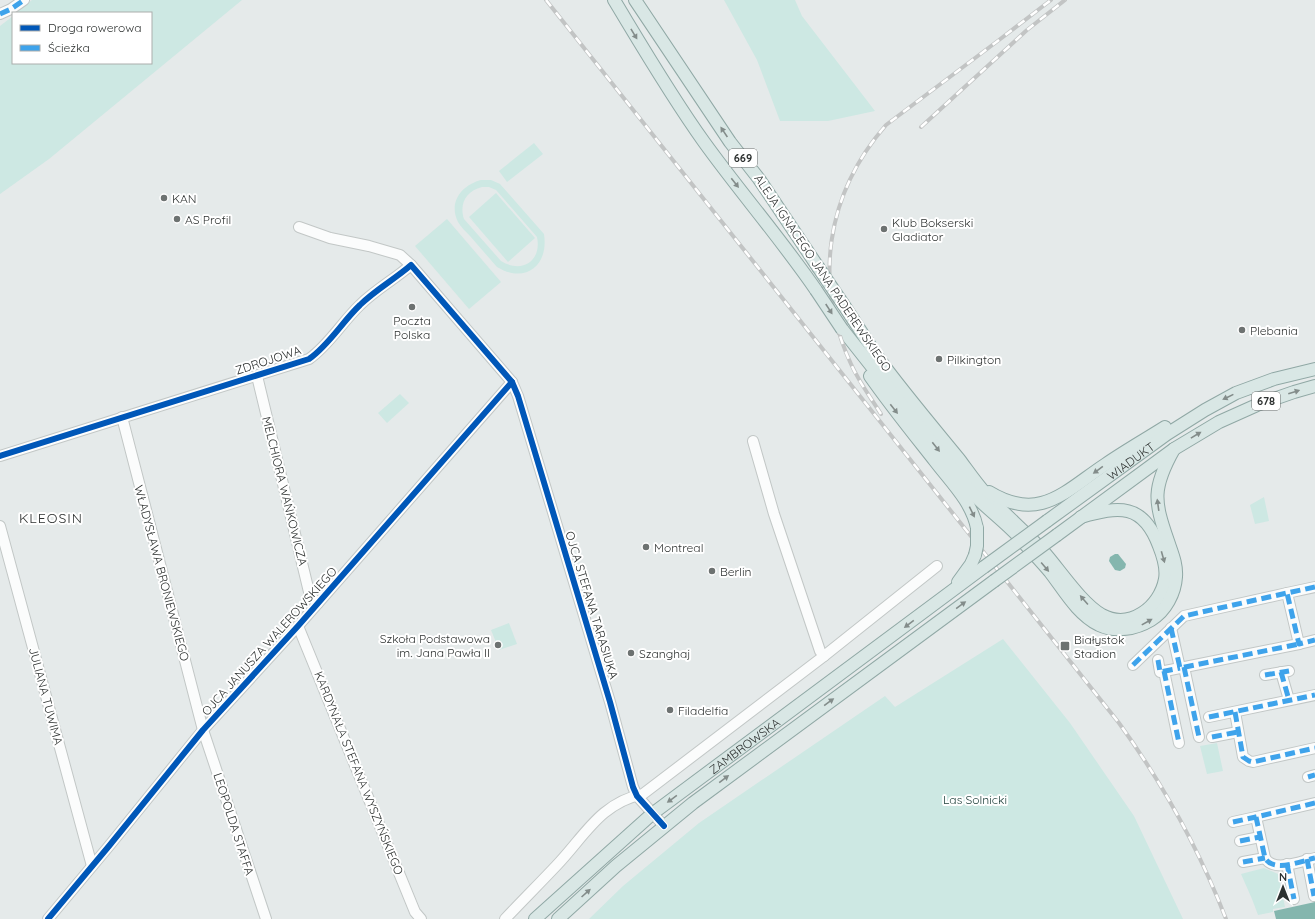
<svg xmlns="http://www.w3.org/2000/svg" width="1315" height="919" font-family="Quicksand,sans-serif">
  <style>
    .green { fill: #cde8e3; fill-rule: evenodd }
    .water { fill: #84b6ae }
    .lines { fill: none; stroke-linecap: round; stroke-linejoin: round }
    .minor-casing { stroke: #c2c7c6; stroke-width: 12 }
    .major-casing { stroke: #90a8a5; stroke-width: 14 }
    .minor { stroke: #fbfcfc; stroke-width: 10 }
    .major { stroke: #d9e7e5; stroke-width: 12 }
    .rail-casing { stroke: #c2c4c4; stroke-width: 4 }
    .rail { stroke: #fff; stroke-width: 2.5; stroke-dasharray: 8; stroke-linecap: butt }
    .major-bridge-casing { stroke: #90a8a5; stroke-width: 14; stroke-linecap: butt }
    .major-bridge { stroke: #d9e7e5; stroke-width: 12 }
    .quiet { stroke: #3ea3eb; stroke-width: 5; stroke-dasharray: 10 5; stroke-linecap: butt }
    .cycleway-casing { stroke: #fff; stroke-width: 8 }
    .cycleway { stroke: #0057b8; stroke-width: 6 }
    .oneway { fill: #838c8a }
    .poi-dot { fill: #6d7271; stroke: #fff; stroke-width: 1.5 }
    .labels { text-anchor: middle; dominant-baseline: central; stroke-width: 4; stroke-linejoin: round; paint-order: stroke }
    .shield { fill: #fff; stroke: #6c6f6e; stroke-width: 1 }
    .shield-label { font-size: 11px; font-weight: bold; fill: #2d3130 }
    .poi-label { font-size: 12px; fill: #2d3130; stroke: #fff; text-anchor: start }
    .street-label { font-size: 12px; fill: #2d3130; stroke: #fff }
    .park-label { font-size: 12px; fill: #183a35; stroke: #fff }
    .quarter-label { font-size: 14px; letter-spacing: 1px; fill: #2d3130; stroke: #fff }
  </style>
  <rect width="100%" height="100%" fill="#e5eaea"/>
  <!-- green -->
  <g class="green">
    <path d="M32,0H242L49,159L0,194V26L13,16V63H151V13H16Z"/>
    <path d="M724,0H795L802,16L875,111L828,121H780L757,60Z"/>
    <path d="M534,143L543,154L507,182L499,171Z"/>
    <path d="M481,180H491L500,184L544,234C549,266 525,284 497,267C488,257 479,246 470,236C466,232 461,227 458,222C448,202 462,185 481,180ZM482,187H489L496,190L537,237C542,261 522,274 501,261L464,219C459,204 466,191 482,187Z"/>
    <path d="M496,193L535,238L508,262L469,217Z"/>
    <path d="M447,219L501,282L469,309L415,246Z"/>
    <path d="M400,394L409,403L387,423L378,413Z"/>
    <path d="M1264,497L1269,521L1255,524L1250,505Z"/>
    <path d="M509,623L517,644L499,650L491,630Z"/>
    <path d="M1003,639L1070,723L1134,816L1183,919H589L623,886L699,823L885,696L895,707Z"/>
    <path d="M1217,743L1223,771L1207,774L1200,746Z"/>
    <path d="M1264,868L1278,874L1285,907L1273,909V912L1258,915L1252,899L1241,874Z"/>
  </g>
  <!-- water -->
  <g class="water">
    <path d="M1115,554H1118L1126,564L1125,568L1120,571L1115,570L1109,561L1110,557Z"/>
    <path d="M1315,902V919H1276L1274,911Z"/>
  </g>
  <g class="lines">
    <defs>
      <g id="minor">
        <path d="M0,14L11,9L24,0"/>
        <path d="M299,227L330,238L369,246L400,255L411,265"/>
        <path d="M257,376L310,596L318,603"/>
        <path d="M122,417L203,730L266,919"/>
        <path d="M753,441L774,514L820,651L824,656"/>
        <path d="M0,456L309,359C329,345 342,322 360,305C375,290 395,279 411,265L512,382L518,396L610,702L633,787L637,796L664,826"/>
        <path d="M0,526L92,866"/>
        <path d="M1315,587L1287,593L1299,644L1315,640"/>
        <path d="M298,626L415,912L421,919"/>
        <path d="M1171,628L1180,668L1299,644"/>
        <path d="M1158,660L1160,672L1180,668"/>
        <path d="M1133,665L1184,616L1287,593"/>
        <path d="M1184,667L1199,737"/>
        <path d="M1164,671L1179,743"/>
        <path d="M1281,672L1289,700"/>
        <path d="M1265,675L1289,671"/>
        <path d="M1235,712L1243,757L1249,761L1253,762L1315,748"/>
        <path d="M1209,717L1315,695"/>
        <path d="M1212,737L1238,732"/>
        <path d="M1308,777L1315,775"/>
        <path d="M1315,803L1256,817L1265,858C1274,873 1301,861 1315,858"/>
        <path d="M1233,822L1256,817"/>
        <path d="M1240,841L1260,837"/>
        <path d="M1307,859L1314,896"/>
        <path d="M1243,862L1265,858"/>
        <path d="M1287,864L1294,899"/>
        <path d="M48,919L109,846L203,730L298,626L512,382"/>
        <path d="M505,919C522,901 539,884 556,866C584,837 600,803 643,794L824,656L937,566"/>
      </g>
      <g id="major">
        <path d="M614,0C643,48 671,96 704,142C740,192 781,239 816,290"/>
        <path d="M635,0L730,142L759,179L818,267"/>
        <path d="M843,304C855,322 867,341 879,359C904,393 932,426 959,459C968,471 976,483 986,494C1004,514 1025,531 1043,551C1060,570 1081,603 1102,615C1130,630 1160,607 1165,579C1167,568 1163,556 1159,546C1143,503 1119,506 1081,517"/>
        <path d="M842,329L971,492C986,508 1003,520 1018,536C1028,548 1040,560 1050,572C1064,590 1077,614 1099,625C1116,633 1136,629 1151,620C1166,611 1175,593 1176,577C1177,564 1172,553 1168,541C1154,501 1152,488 1174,449"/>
        <path d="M870,376C891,406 913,433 935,461C951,482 972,502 977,528"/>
        <path d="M989,492C1040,523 1065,491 1106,464C1125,451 1146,439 1165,427"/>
        <path id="s1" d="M1047,521L1167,434L1205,410L1236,393L1274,379L1315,369"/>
        <path d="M1057,535L1174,449L1219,422L1257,405L1294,392L1315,386"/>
        <path d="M958,582L971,564L975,555"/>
        <path id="s2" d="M535,919L652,814L984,567"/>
        <path d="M558,919L616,866L693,803L994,581"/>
      </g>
    </defs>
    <!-- minor casing -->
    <use href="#minor" class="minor-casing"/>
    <!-- major casing -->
    <use href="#major" class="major-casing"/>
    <!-- minor -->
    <use href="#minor" class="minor"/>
    <!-- major -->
    <use href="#major" class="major"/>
    <defs>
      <g id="rail">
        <path d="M546,0L1119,723C1163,784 1199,849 1226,919"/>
        <path d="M921,127L1027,30L1065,0"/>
        <path d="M881,414C871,398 859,382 851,364C813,282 826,194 886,125L999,40L1051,0"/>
      </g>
    </defs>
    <!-- rail casing -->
    <use href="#rail" class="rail-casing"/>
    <!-- rail -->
    <use href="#rail" class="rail"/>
    <defs>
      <g id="major-bridge">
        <path d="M818,267L843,304"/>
        <path d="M816,290L842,329"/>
        <path d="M975,555L977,546V528"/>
        <path d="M984,567L1047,521"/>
        <path d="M994,581L1057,535"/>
      </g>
    </defs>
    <!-- major-bridge casing -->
    <use href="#major-bridge" class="major-bridge-casing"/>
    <!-- major-bridge -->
    <use href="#major-bridge" class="major-bridge"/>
    <!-- quiet -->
    <g class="quiet">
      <path d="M0,14L11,9L24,0"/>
      <path d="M1315,587L1287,593L1299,644L1315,640"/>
      <path d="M1171,628L1180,668L1299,644"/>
      <path d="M1158,660L1160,672L1180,668"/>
      <path d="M1133,665L1184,616L1287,593"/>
      <path d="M1184,667L1199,737"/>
      <path d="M1164,671L1179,743"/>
      <path d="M1281,672L1289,700"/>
      <path d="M1265,675L1289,671"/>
      <path d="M1235,712L1243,757L1249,761L1253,762L1315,748"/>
      <path d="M1209,717L1315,695"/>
      <path d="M1212,737L1238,732"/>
      <path d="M1308,777L1315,775"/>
      <path d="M1315,803L1256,817L1265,858C1274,873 1301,861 1315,858"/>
      <path d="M1233,822L1256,817"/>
      <path d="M1240,841L1260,837"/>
      <path d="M1307,859L1314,896"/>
      <path d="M1243,862L1265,858"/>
      <path d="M1287,864L1294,899"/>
    </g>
    <defs>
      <g id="cycleway">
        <path d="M0,456L309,359C329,345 342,322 360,305C375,290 395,279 411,265L512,382L518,396L610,702L633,787L637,796L664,826"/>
        <path d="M48,919L109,846L203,730L298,626L512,382"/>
      </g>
    </defs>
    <!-- cycleway casing -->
    <use href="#cycleway" class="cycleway-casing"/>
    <!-- cycleway -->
    <use href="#cycleway" class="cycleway"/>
  </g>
  <!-- one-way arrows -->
  <defs><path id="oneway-solid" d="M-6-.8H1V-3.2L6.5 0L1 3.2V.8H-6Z"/></defs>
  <g class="oneway">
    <use href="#oneway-solid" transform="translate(634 34) rotate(59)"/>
    <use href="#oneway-solid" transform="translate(724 132) rotate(-124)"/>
    <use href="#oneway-solid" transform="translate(735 183) rotate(52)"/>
    <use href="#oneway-solid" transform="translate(829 309) rotate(57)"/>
    <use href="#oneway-solid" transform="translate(1294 392) rotate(-17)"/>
    <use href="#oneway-solid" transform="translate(1228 397) rotate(154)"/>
    <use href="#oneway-solid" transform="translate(894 409) rotate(52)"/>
    <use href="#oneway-solid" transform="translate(1196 435) rotate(-31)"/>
    <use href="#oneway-solid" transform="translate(936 447) rotate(52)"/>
    <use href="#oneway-solid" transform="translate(1098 470) rotate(144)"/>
    <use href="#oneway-solid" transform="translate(1158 505) rotate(-98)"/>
    <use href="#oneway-solid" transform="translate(972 512) rotate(64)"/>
    <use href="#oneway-solid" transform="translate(1163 557) rotate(74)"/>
    <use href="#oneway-solid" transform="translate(1045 567) rotate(50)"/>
    <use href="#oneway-solid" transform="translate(1084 600) rotate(-131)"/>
    <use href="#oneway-solid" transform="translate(961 605) rotate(-36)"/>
    <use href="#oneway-solid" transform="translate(1147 622) rotate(-29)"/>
    <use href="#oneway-solid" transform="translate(909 624) rotate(143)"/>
    <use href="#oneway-solid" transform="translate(829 702) rotate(-36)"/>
    <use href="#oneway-solid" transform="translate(724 779) rotate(-37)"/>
    <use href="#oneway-solid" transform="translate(672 799) rotate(144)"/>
    <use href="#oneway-solid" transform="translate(586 893) rotate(-42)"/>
  </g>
  <!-- markers -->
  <g class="poi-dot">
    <circle cx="164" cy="198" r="4"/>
    <circle cx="177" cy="219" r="4"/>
    <circle cx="884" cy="229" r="4"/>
    <circle cx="412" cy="307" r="4"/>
    <circle cx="1242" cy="330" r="4"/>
    <circle cx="939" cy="359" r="4"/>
    <circle cx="646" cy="547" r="4"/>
    <circle cx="712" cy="571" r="4"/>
    <circle cx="498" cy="645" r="4"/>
    <rect x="1060" y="641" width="10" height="10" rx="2"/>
    <circle cx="631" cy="653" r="4"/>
    <circle cx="670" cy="710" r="4"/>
  </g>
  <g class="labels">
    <!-- shield labels -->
    <g class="shield">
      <rect x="729" y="149" width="28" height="18" rx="3"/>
      <rect x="1252" y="392" width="28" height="18" rx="3"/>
    </g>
    <g class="shield-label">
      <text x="743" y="158">669</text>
      <text x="1266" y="401">678</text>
    </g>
    <!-- poi labels -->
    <g class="poi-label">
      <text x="172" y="198">KAN</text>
      <text x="185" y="219">AS Profil</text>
      <text x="892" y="222">Klub Bokserski<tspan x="892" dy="14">Gladiator</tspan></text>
      <text x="412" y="320" text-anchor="middle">Poczta<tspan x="412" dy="14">Polska</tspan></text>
      <text x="1250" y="330">Plebania</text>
      <text x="947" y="359">Pilkington</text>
      <text x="654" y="547">Montreal</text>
      <text x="720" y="571">Berlin</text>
      <text x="490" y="638" text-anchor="end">Szkoła Podstawowa<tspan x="490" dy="14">im. Jana Pawła II</tspan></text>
      <text x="1074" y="639">Białystok<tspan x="1074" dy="14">Stadion</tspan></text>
      <text x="639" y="653">Szanghaj</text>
      <text x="678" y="710">Filadelfia</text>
    </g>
    <!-- street labels -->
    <g class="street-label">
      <text transform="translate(823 273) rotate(56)">ALEJA IGNACEGO JANA PADEREWSKIEGO</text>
      <text transform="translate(268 360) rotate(-18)">ZDROJOWA</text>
      <text stroke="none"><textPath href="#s1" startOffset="103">WIADUKT</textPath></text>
      <text transform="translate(285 491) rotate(76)">MELCHIORA WAŃKOWICZA</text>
      <text transform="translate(162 573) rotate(75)">WŁADYSŁAWA BRONIEWSKIEGO</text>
      <text transform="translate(592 605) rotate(73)">OJCA STEFANA TARASIUKA</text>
      <text transform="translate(269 641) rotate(-48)">OJCA JANUSZA WALEROWSKIEGO</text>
      <text transform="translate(46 696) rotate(75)">JULIANA TUWIMA</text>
      <text stroke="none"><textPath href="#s2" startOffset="272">ZAMBROWSKA</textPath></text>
      <text transform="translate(359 773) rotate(68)">KARDYNAŁA STEFANA WYSZYŃSKIEGO</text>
      <text transform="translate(234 824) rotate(72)">LEOPOLDA STAFFA</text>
    </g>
    <!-- park labels -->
    <g class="park-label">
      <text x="975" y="799">Las Solnicki</text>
    </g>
    <!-- quarter labels -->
    <g class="quarter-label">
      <text x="51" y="518">KLEOSIN</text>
    </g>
  </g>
  <!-- legend -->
  <rect x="12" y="12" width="140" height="52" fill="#ffffff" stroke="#abadac"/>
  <rect x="20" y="25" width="20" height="6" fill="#0057b8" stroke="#abadac"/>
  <text x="48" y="32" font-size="12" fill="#2d3130">Droga rowerowa</text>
  <rect x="20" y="45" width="20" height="6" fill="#3ea3eb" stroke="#abadac"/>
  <text x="48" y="52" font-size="12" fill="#2d3130">Ścieżka</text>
  <!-- north arrow -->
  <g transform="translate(1283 887)" stroke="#ffffff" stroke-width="3" paint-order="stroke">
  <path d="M0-3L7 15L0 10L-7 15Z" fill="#2d3130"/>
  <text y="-6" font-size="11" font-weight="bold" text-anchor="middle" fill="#2d3130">N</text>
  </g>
</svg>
